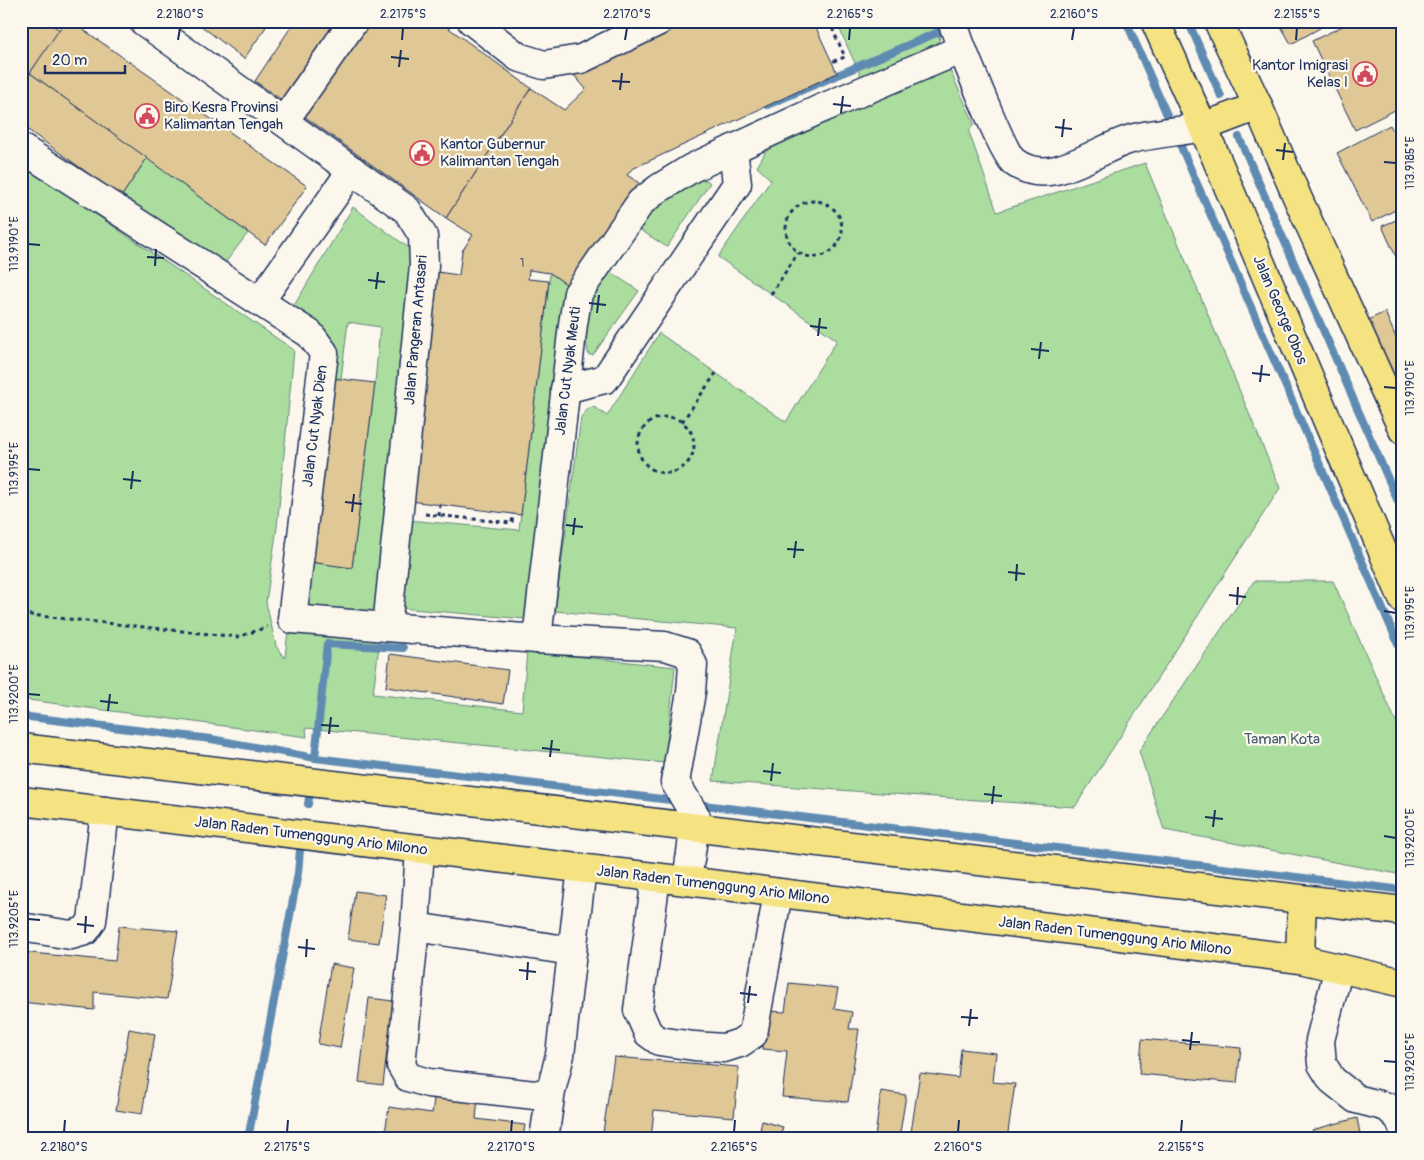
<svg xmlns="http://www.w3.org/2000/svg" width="1424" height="1160" font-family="Pangolin,sans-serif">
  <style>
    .green { fill: #abdd9e; stroke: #63867e }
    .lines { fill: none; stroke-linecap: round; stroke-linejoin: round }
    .stream { stroke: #5e8bb3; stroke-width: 8 }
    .building { fill: #dfc796; stroke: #1b2f5e }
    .minor-casing { stroke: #1b2f5e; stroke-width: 31 }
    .major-casing { stroke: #1b2f5e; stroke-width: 31 }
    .highway-casing { stroke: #1b2f5e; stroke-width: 31 }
    .path { stroke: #1b2f5e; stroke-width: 3; stroke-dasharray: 4 4; stroke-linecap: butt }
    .minor { stroke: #fbf7ec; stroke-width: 28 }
    .major { stroke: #f5e382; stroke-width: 28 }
    .highway { stroke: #f5e382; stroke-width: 28 }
    .ticks { fill: none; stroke: #1b2f5e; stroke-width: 2 }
    .labels { text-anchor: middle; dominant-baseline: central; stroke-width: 4.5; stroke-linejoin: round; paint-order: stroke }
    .number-label { font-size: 12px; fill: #4c556c }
    .poi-label { font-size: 15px; fill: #1b2f5e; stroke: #fbf7ec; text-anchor: start }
    .street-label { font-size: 15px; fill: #1b2f5e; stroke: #fbf7ec }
    .park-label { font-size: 15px; fill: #3f5a6e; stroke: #fbf7ec }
    .neatline { fill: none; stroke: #1b2f5e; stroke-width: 2 }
    .ticks-label { font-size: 12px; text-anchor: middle; fill: #1b2f5e }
  </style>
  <rect width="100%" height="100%" fill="#fbf7ec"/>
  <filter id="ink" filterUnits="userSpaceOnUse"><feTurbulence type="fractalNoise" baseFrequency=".02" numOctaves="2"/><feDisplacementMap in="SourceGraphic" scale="10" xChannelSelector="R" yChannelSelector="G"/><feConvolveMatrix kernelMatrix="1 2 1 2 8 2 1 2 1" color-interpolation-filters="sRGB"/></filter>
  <g filter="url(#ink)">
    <!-- green -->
    <g class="green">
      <path d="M836,21H933L940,36L939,41L935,44L862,79Z"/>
      <path d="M948,66L974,123L969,132L997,212L1145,163L1280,488L1075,807L713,781L737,628L555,611L581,417L589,408L594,407L607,416L659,333L786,422L837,340L718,257L771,180L757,167L766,151Z"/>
      <path d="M147,158L248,233L222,267L121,197Z"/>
      <path d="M21,163L294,350L277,527L266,602L276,646L285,658L288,630L380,638L373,694L522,711L527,651L675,667L665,763L306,728L307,737L21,699Z"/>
      <path d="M701,180H707L710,183L667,247L634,226L651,207Z"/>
      <path d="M353,207L409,248L414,257L376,616L309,609L306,605L310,562L352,567L375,383L380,327L348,322L341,379L332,378L289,314Z"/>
      <path d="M606,269L639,291L593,355H589C583,340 588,301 595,285C597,280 602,274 606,269Z"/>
      <path d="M550,273L569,286L526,619L400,608L407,520L519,530Z"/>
      <path d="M1254,581H1333L1403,737V875L1164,830L1139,751Z"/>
    </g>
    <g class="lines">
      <!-- stream -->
      <g class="stream">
        <path d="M1126,21L1403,655"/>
        <path d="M1188,21L1221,96"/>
        <path d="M767,105L948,28"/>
        <path d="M1239,137L1403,513"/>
        <path d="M21,716L211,739L315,758L679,801"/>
        <path d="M315,758L327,644L403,648"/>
        <path d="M308,804L311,786"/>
        <path d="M695,804L1403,890"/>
        <path d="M248,1139L298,873L300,850"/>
      </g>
    </g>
    <!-- building -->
    <g class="building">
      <path d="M21,21H54L52,25L60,30L25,80L21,78Z"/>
      <path d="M65,21H71L307,186L265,245L30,73Z"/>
      <path d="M195,21H270L244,59Z"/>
      <path d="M295,21H439L531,88L446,218L255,81Z"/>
      <path d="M682,21H813L837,73L632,169L627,175L639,183L569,286L550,273L529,270L528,279L549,281L521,515L410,501L437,272L459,275L462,251L473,235L446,218L531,88L564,110L586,89L572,73Z"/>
      <path d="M1278,21H1316L1320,28L1291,44Z"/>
      <path d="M1353,21H1403V106L1355,130L1312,41Z"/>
      <path d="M30,73L147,158L121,197L21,125V86Z"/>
      <path d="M1390,125L1403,150V206L1372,222L1337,153Z"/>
      <path d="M1403,217V254L1396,257L1382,226Z"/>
      <path d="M1385,312L1403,354V402L1368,320Z"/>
      <path d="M332,378L375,383L352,568L310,562Z"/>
      <path d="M390,654L508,670L503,704L386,687Z"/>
      <path d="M355,891L386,895L379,943L348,939Z"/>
      <path d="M119,926L178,931L167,999L94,992V1010L21,1002V952L115,961Z"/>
      <path d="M331,964L354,968L340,1048L318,1044Z"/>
      <path d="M789,983L838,988L834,1009L852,1012L849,1029H859L848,1102L782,1097L787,1051L762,1049L768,1011L785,1012Z"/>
      <path d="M369,998L393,1001L383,1085L359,1082Z"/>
      <path d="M129,1029L155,1034L142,1114L116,1110Z"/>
      <path d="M1142,1039L1241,1048L1237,1083L1139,1074Z"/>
      <path d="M961,1049L996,1053L993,1082L1015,1084L1007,1139H910L920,1073L958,1078Z"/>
      <path d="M614,1057L739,1067L734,1117L654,1110L651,1139H602Z"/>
      <path d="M881,1091L906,1095L899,1139L875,1137Z"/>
      <path d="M435,1092L478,1098L476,1119L525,1125L523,1139H384L389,1107L432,1113Z"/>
      <path d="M1357,1118L1361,1139H1314L1312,1130Z"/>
      <path d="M762,1121L783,1127L779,1139H758Z"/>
    </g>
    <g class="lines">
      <defs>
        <g id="minor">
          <path d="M143,21L407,210L423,236L424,266L387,627L537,639"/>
          <path d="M472,21L518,57L544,65L581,59L659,21"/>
          <path d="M952,21L962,49"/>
          <path d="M284,121L354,21"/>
          <path d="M21,148L310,334L324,353L292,619L387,627"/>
          <path d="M260,301L352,170"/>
          <path d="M565,389L605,379L737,184L733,149"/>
          <path d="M420,849L415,927L401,1065L408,1077L428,1083L535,1095L551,1091L560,1055L582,868"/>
          <path d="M656,878L638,1010L648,1033L659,1041L694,1046L724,1048L740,1043L753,1034L778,893"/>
          <path d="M687,881L696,817L675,782L691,692L693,665L687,653L665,646L537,639L573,324L578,293L641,202L658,189L692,168L818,110L962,49C970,68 1003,153 1014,162C1050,189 1093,151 1128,140C1150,133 1179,132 1203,127"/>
          <path d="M21,927L71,935L85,931L92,921L105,811"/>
          <path d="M415,927L572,951"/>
          <path d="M1339,968L1320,1040L1322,1064L1332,1080L1356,1099L1387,1107L1399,1118L1403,1128"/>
          <path d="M544,1139L551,1091"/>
        </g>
        <g id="major">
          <path d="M1155,21L1203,127L1403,599"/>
          <path d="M1218,21L1258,106L1298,199L1403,430"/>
          <path d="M1203,127L1258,106"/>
        </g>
        <g id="highway">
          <path d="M21,748L1403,911"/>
          <path d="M21,801L687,881L1300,959L1403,983"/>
          <path d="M1300,959L1302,900"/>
        </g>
      </defs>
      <!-- minor casing -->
      <use href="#minor" class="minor-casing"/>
      <!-- major casing -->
      <use href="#major" class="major-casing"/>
      <!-- highway casing -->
      <use href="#highway" class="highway-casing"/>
      <!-- path -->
      <g class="path">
        <path d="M829,21L845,57L831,62"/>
        <circle cx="814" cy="229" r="28"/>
        <path d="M771,294L798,253"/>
        <circle cx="666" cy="445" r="28"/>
        <path d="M682,422L716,373"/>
        <path d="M425,514L512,523L513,514"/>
        <path d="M439,516L440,505"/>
        <path d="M21,614L238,637L267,627"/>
      </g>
      <!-- minor -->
      <use href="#minor" class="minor"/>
      <!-- major -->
      <use href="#major" class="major"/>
      <!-- highway -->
      <use href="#highway" class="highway"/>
    </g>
  </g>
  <!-- ticks -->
  <path class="ticks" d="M178,40L180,28M402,40L403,28M625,40L627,28M849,40L850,28M1072,40L1074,28M1296,40L1297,28M391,57L409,59M399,67L401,50M612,81L630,82M620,90L622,73M833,104L851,106M841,113L843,96M1055,127L1072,129M1062,137L1064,119M1276,150L1293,152M1283,160L1285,143M1384,162L1396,163M28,244L40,245M147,257L164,258M155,266L156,249M368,280L385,282M376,289L378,272M589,303L606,305M597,313L599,295M810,326L827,328M818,336L820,318M1031,349L1049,351M1039,359L1041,342M1252,373L1270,375M1260,382L1262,365M1384,387L1396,388M28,469L40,470M123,479L141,481M131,489L133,471M345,502L362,504M352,512L354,494M566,525L583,527M573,535L575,518M787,549L804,550M794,558L796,541M1008,572L1025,574M1016,581L1017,564M1229,595L1246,597M1237,605L1238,587M1384,611L1396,613M28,694L40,695M100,701L118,703M108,711L110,694M321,725L339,726M329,734L331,717M542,748L560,750M550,757L552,740M763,771L781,773M771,781L773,763M984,794L1002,796M992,804L994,786M1205,817L1223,819M1213,827L1215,810M1384,836L1396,838M28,919L40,920M77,924L94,926M85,933L86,916M298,947L315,949M306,957L307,939M519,970L536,972M527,980L528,962M740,993L757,995M748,1003L750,986M961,1017L978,1018M969,1026L971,1009M1182,1040L1200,1042M1190,1050L1192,1032M1384,1061L1396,1062M64,1132L65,1120M287,1132L288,1120M511,1132L512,1120M734,1132L735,1120M958,1132L959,1120M1181,1132L1182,1120"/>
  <!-- icons -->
  <defs>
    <symbol id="civic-ring" viewBox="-11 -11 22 22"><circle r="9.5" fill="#fbf7ec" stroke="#d1495b" stroke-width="1.5"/><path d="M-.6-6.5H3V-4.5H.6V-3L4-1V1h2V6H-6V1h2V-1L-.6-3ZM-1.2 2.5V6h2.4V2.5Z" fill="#d1495b"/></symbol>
  </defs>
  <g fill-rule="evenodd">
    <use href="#civic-ring" x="1351" y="60" width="28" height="28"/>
    <use href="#civic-ring" x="133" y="102" width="28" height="28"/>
    <use href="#civic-ring" x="408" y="139" width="28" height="28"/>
  </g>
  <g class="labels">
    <!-- number labels -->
    <g class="number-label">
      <text x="522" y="263">1</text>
    </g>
    <!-- poi labels -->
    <g class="poi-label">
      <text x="1348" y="65" text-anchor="end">Kantor Imigrasi<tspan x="1348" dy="17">Kelas I</tspan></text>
      <text x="164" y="107">Biro Kesra Provinsi<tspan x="164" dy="17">Kalimantan Tengah</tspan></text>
      <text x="440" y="144">Kantor Gubernur<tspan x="440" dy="17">Kalimantan Tengah</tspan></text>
    </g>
    <!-- street labels -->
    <g class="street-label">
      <text transform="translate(1280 310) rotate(67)">Jalan George Obos</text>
      <text transform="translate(416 330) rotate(-85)">Jalan Pangeran Antasari</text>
      <text transform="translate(568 371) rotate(-83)">Jalan Cut Nyak Meuti</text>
      <text transform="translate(315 426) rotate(-83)">Jalan Cut Nyak Dien</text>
      <text transform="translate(311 836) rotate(7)">Jalan Raden Tumenggung Ario Milono</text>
      <text transform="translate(713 885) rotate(7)">Jalan Raden Tumenggung Ario Milono</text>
      <text transform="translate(1115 936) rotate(7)">Jalan Raden Tumenggung Ario Milono</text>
    </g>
    <!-- park labels -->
    <g class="park-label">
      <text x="1282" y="739">Taman Kota</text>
    </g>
  </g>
  <!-- margin -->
  <rect width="1424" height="1160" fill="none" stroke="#fbf7ec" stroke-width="55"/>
  <!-- scale -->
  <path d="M45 65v8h80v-8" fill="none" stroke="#1b2f5e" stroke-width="2.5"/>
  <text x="52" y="65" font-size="15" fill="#1b2f5e" stroke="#fbf7ec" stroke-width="4" paint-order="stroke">20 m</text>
  <rect x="28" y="28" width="1368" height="1104" class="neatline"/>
  <g class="ticks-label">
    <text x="180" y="18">2.2180°S</text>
    <text x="403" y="18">2.2175°S</text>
    <text x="627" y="18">2.2170°S</text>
    <text x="850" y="18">2.2165°S</text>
    <text x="1074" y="18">2.2160°S</text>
    <text x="1297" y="18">2.2155°S</text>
    <text transform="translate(1410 163) rotate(-90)" y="4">113.9185°E</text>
    <text transform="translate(14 244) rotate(-90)" y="4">113.9190°E</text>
    <text transform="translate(1410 388) rotate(-90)" y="4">113.9190°E</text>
    <text transform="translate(14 469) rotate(-90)" y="4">113.9195°E</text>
    <text transform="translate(1410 613) rotate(-90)" y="4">113.9195°E</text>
    <text transform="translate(14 694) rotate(-90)" y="4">113.9200°E</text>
    <text transform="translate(1410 838) rotate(-90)" y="4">113.9200°E</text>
    <text transform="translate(14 919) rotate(-90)" y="4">113.9205°E</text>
    <text transform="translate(1410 1062) rotate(-90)" y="4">113.9205°E</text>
    <text x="64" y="1151">2.2180°S</text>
    <text x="287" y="1151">2.2175°S</text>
    <text x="511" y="1151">2.2170°S</text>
    <text x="734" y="1151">2.2165°S</text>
    <text x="958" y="1151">2.2160°S</text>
    <text x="1181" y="1151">2.2155°S</text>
  </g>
</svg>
